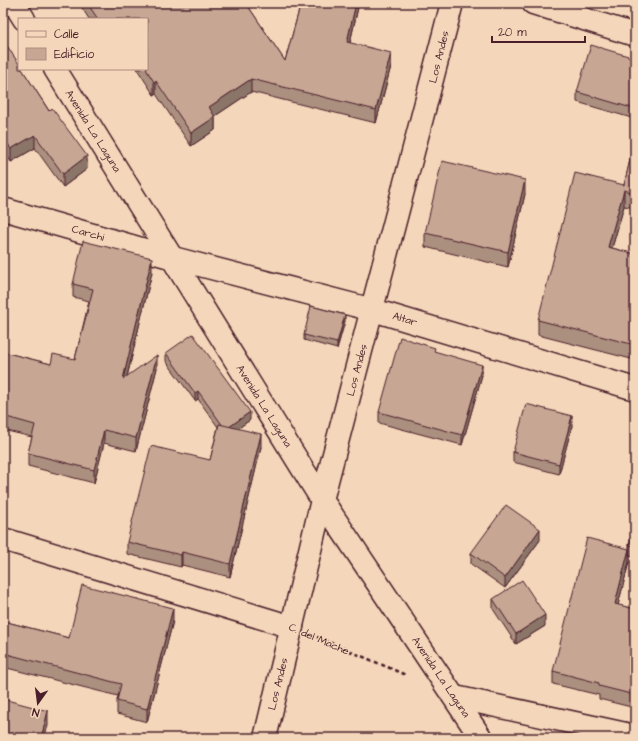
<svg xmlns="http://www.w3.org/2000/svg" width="638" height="741" font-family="'Architects Daughter',sans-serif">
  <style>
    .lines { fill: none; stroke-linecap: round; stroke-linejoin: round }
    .minor-casing { stroke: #4a1f2b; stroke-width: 25 }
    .tertiary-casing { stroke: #4a1f2b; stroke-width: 25 }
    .path { stroke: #4a1f2b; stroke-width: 2.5; stroke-dasharray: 4 3; stroke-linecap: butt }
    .minor { stroke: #f4d7ba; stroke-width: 22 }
    .tertiary { stroke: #f4d7ba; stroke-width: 22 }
    .wall { fill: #ab8f7f; stroke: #4a1f2b }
    .shaded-wall { fill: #8b7468; stroke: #4a1f2b }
    .building { fill: #c7a694; stroke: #4a1f2b }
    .labels { text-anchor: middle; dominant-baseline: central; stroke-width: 3; stroke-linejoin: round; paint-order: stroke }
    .street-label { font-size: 11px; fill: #4a1f2b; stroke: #f4d7ba }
  </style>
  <rect width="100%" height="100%" fill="#f4d7ba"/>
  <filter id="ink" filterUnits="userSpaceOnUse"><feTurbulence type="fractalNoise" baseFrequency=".025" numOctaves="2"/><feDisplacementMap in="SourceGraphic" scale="8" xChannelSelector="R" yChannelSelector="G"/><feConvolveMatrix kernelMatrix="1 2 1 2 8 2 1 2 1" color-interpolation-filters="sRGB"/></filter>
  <g filter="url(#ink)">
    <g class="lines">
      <defs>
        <g id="minor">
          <path d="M533,3L635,35"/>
          <path d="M3,209L173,258L373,310L635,389"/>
          <path d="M3,539L292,627"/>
          <path d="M455,697L635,736"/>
          <path d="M265,738L322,500L452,3"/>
        </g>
        <g id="tertiary">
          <path d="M14,3L24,19"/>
          <path d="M55,69L322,500L481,738"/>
        </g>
      </defs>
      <!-- minor casing -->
      <use href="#minor" class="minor-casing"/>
      <!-- tertiary casing -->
      <use href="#tertiary" class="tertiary-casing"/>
      <!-- path -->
      <path class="path" d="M317,637L406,675"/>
      <!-- minor -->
      <use href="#minor" class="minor"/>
      <!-- tertiary -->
      <use href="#tertiary" class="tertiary"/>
    </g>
    <!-- wall -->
    <g class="wall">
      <path d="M79,3H246L285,61L301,3H359L350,43L391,66L376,123L251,92L215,116V130L191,146L156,94L154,95L137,69H147V19H89Z"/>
      <path d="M3,40L87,169L63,187L35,148L11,162L3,149Z"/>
      <path d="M635,58V119L577,102V92Z"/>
      <path d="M635,139V208L624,206L612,248L635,254V360L538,335V320L624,185Z"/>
      <path d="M525,194L508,267L425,247V233Z"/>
      <path d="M152,272L127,377L157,368L136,451L104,443L94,483L28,466V453L32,437L3,430V352L51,364L75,359L89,301L73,297V284Z"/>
      <path d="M345,321L337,349L304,340V335Z"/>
      <path d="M435,352L482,375L462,445L379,423V412Z"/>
      <path d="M166,353L250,420L237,429L261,447L230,577L182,565L181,567L127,554V542L210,460L218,427L198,399L195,401L166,361Z"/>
      <path d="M572,426L559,474L513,462V452Z"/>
      <path d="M635,524V557L629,555V545Z"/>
      <path d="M540,540L505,588L471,564V553Z"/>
      <path d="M629,562L618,605L635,609V708L599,699V695L553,684V671Z"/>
      <path d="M493,599L545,626L516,644L493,609Z"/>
      <path d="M3,621L69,638L173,621L147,722L117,714V701L118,696L3,667Z"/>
    </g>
    <!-- shaded-wall -->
    <g class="shaded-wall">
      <path d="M356,3H359L347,55V42Z"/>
      <path d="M391,53V66L376,123V110Z"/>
      <path d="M251,79V92L209,120V107Z"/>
      <path d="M156,81V94L154,95V82Z"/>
      <path d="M215,117V130L191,146V133Z"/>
      <path d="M35,135V148L11,162V149Z"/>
      <path d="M87,156V169L63,187V174Z"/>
      <path d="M525,180V194L508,267V252Z"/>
      <path d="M624,190V206L608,262V247Z"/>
      <path d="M152,258V272L123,393V379Z"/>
      <path d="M345,315V321L337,349V343Z"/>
      <path d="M7,320V333L3,348V335Z"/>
      <path d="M157,355V368L136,451V438Z"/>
      <path d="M482,365V375L462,445V435Z"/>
      <path d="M198,391V399L195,401V393Z"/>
      <path d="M250,412V420L226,437V429Z"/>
      <path d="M572,416V426L559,474V464Z"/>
      <path d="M104,430V443L94,483V470Z"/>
      <path d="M261,434V447L230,577V564Z"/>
      <path d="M540,529V540L505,588V578Z"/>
      <path d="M629,549V562L615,617V604Z"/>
      <path d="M182,552V565L181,567V555Z"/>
      <path d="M173,608V621L147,722V709Z"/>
      <path d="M545,615V626L516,644V634Z"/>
      <path d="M48,711V726L44,738H41Z"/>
    </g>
    <!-- building -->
    <g class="building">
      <path d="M87,3H246L285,61L301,3H356L347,42L391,53L376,110L251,79L209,107L215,117L191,133L156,81L154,82L146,69H147V19H98Z"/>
      <path d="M3,40L19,64V69H22L49,111L52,108L87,156L63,174L35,135L11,149L3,136Z"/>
      <path d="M591,45L635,58V109L577,92Z"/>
      <path d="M635,139V193L624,190L608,247L635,254V345L538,320L575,173L624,185Z"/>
      <path d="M442,161L525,180L508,252L425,233Z"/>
      <path d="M83,241L152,258L123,379L157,355L136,438L104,430L94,470L28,453L35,425L3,416V352L51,364L53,354L75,359L93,289L73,284Z"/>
      <path d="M311,306L345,315L337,343L304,335Z"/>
      <path d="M3,319L7,320L3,335Z"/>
      <path d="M193,334L250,412L229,427L223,426L198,391L195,393L166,353Z"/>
      <path d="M400,337L435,348L434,351L482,365L462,435L379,412Z"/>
      <path d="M526,404L572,416L559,464L513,452Z"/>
      <path d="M219,424L261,434L230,564L182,552L181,555L127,542L151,446L210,460Z"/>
      <path d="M506,505L540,529L505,578L471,553Z"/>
      <path d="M635,524V546L629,545Z"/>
      <path d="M587,538L629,549L615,604L635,609V695L599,686V683L553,671Z"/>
      <path d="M522,580L545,615L516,634L493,599Z"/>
      <path d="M82,585L173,608L147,709L117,701L121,684L3,653V621L69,638Z"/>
      <path d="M3,699L48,711L41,738H3Z"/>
    </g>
  </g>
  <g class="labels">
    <!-- street labels -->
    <g class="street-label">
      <text transform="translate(439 57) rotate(-76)">Los Andes</text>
      <text transform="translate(93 131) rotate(58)">Avenida La Laguna</text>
      <text transform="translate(88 233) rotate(16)">Carchi</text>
      <text transform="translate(405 319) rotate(17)">Altar</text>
      <text transform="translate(357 370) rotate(-75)">Los Andes</text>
      <text transform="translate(264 406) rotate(58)">Avenida La Laguna</text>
      <text transform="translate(319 639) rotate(23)">C. del Mache</text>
      <text transform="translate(441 677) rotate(56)">Avenida La Laguna</text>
      <text transform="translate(278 684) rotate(-76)">Los Andes</text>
    </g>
  </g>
  <!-- margin -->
  <rect width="638" height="741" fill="none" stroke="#f4d7ba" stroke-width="16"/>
  <rect x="8" y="8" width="622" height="725" fill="none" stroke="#4a1f2b" stroke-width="1.5" filter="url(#ink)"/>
  <!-- legend -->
  <rect x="18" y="18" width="130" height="52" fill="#f4d7ba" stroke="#b08d81"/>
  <rect x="26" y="31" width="20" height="6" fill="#f4d7ba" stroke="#b08d81"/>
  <text x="54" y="38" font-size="12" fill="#4a1f2b">Calle</text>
  <rect x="26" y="48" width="20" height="12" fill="#c7a694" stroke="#b08d81"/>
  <text x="54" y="58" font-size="12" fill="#4a1f2b">Edificio</text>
  <!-- north arrow -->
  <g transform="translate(38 703) rotate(194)" stroke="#f4d7ba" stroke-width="3" paint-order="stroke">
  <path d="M0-3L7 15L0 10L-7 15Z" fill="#4a1f2b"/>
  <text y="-6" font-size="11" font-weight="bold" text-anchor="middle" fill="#4a1f2b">N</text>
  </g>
  <!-- scale -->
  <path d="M492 36v6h93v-6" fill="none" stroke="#4a1f2b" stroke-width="2"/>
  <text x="498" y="36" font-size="12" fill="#4a1f2b" stroke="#f4d7ba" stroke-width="3" paint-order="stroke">20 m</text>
</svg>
